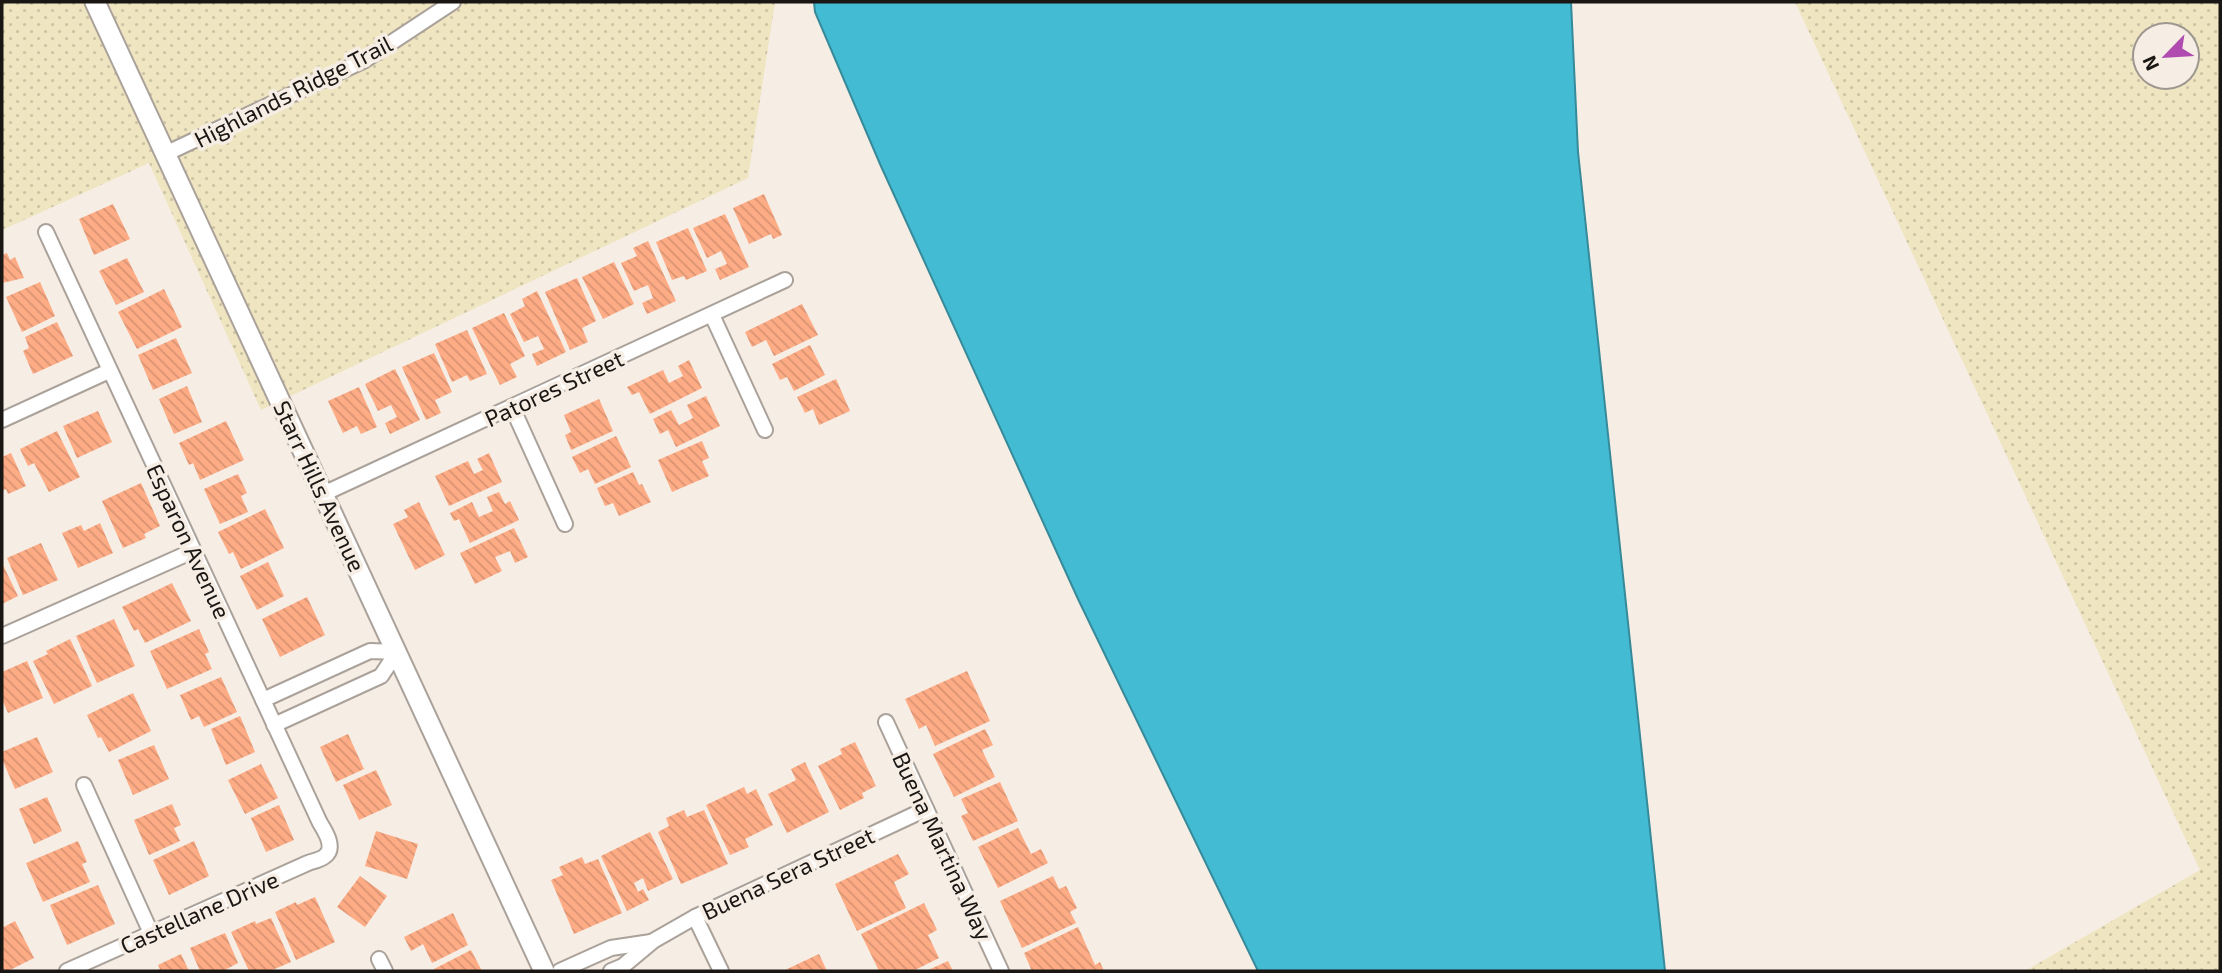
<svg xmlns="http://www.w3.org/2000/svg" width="2222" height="973" font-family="'Exo 2',sans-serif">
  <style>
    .sand { fill: url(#sand-dots); fill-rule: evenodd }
    .water { fill: #43bbd3; stroke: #368a99; stroke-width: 2 }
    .building { fill: url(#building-back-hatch) }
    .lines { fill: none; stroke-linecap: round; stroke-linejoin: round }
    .street-casing { stroke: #aaa29a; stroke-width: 18 }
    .secondary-casing { stroke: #aaa29a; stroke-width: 23 }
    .street { stroke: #fff; stroke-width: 14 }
    .secondary { stroke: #fff; stroke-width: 19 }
    .labels { text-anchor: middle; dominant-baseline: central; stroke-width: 7; stroke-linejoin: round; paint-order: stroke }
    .street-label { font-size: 23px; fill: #191613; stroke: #f6ede4 }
  </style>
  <defs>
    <pattern id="sand-dots" width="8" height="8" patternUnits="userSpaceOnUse" patternTransform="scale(1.75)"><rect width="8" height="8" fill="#efe5c0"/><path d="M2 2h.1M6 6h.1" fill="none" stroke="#ccc4a4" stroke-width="1.8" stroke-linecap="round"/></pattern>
    <pattern id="building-back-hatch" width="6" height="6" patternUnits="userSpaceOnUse" patternTransform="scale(1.75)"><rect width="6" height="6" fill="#feac85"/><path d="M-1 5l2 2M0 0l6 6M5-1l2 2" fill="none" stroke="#d99372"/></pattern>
  </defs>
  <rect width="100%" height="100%" fill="#f6ede4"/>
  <!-- sand -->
  <g class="sand">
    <path d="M2,2H775L748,178L261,410L149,163L2,230Z"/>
    <path d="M1795,2H2220V971H2025L2200,870ZM2145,35H2187V77H2145Z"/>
  </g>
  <!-- water -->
  <path class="water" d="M814,2H1571L1578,152L1665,971H1258L1078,599L880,164L815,12Z"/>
  <!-- building -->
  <g class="building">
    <path d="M764,194L782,235L773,239L771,234L749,244L733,208Z"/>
    <path d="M113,204L130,239L94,255L79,219Z"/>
    <path d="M725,214L749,267L720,280L715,269L727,264L721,251L707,258L693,228Z"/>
    <path d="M688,228L707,271L686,280L684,276L672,280L656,242Z"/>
    <path d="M648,241L676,301L647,314L642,303L653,298L648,285L634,291L621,263L637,256L633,248Z"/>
    <path d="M7,253L10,260L15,257L24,278L2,283V255Z"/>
    <path d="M127,258L144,292L116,305L99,271Z"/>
    <path d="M614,262L634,304L603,319L582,277Z"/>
    <path d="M577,278L596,321L582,328L588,342L570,350L545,292Z"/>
    <path d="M40,282L55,316L22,332L6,297Z"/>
    <path d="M164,289L182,327L137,349L118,312Z"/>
    <path d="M537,291L566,352L537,366L532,354L544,349L538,336L524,342L510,314L525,306L522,299Z"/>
    <path d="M802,304L818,335L774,356L766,340L752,347L745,332Z"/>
    <path d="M504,313L525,356L510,364L517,377L500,385L472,328Z"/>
    <path d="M57,322L73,356L33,374L23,351L29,348L25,337Z"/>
    <path d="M467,330L487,374L470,381L467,375L452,382L435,344Z"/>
    <path d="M176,338L192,373L153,390L138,355Z"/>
    <path d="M810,345L825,375L794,391L787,377L780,380L772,364Z"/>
    <path d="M434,353L452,392L435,400L441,413L426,420L402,367Z"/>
    <path d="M689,360L702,388L650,414L639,392L632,395L627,387L663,370L669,383L683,376L678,366Z"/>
    <path d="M395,369L420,420L390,434L385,423L397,417L391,405L378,411L365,384Z"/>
    <path d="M836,379L850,411L819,425L813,409L805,413L797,397Z"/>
    <path d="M187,386L202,422L174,434L159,399Z"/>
    <path d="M359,387L377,427L361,434L357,426L343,433L328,401Z"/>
    <path d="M706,396L720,426L676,447L668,430L660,434L653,419L671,410L679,425L693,418L687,405Z"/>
    <path d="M599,399L613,431L571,450L565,435L571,432L564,415Z"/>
    <path d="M98,411L112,442L77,458L63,426Z"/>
    <path d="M226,421L244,460L200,480L193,463L189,465L179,443Z"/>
    <path d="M57,431L80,477L49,492L34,463L28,466L20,449Z"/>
    <path d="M616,436L631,467L595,484L588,469L580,473L572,457Z"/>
    <path d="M702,441L709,458L702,461L709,476L672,492L658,460Z"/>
    <path d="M11,453L26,486L8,494L6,489L2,491V457Z"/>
    <path d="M489,453L502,482L449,506L435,476L468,461L474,474L483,470L477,459Z"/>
    <path d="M633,472L639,485L642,484L651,502L619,516L613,503L605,506L597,488Z"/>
    <path d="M238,474L247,493L241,496L248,512L220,524L204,489Z"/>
    <path d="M141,483L160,526L144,534L146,538L123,548L102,501Z"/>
    <path d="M499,492L505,504L510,501L519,520L470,543L459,519L454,521L450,513L472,502L479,517L493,511L487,497Z"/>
    <path d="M419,502L445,555L415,570L393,524L408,517L404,510Z"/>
    <path d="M265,509L284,548L241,569L233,552L229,554L218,532Z"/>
    <path d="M100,523L113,553L78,568L62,533L81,525L84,531Z"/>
    <path d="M514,528L528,557L515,563L510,551L495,557L502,571L475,584L460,553Z"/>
    <path d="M41,543L58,580L23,595L7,558Z"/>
    <path d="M268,562L284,596L257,610L240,576Z"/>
    <path d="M2,563L18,596L2,604Z"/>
    <path d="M172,583L191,621L145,643L138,629L134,631L122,607Z"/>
    <path d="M307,597L325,635L280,657L262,619Z"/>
    <path d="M114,619L135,666L97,683L76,636Z"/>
    <path d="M199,629L209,652L205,654L212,669L167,689L150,651Z"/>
    <path d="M70,639L92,686L54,704L33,661L48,654L46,651Z"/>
    <path d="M27,661L43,698L8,713L2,699V672Z"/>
    <path d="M967,671L990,721L935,746L926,725L919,729L905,699Z"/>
    <path d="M221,677L237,712L204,727L199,716L191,720L180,695Z"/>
    <path d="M133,693L151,731L109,752L101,737L98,738L87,715Z"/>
    <path d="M240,716L255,752L226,765L211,729Z"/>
    <path d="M985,729L993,745L982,750L995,777L954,797L933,754Z"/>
    <path d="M348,734L364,769L336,782L320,747Z"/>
    <path d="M37,737L53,772L15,789L2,759V752Z"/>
    <path d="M855,742L876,786L862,793L864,798L840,810L818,766L842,754L840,749Z"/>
    <path d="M154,745L169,779L133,795L118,760Z"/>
    <path d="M805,762L829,812L787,833L768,794L796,780L791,769Z"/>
    <path d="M261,764L278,798L245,814L228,780Z"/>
    <path d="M376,770L392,805L359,820L343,785Z"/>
    <path d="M1000,782L1018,821L973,841L961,816L968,813L961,799Z"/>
    <path d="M744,787L747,794L756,789L773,825L745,839L749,847L730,855L706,805Z"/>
    <path d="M47,797L62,831L34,844L19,809Z"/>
    <path d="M172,804L181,825L174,828L180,841L149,855L134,820Z"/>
    <path d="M279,805L294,840L266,852L251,818Z"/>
    <path d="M684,810L687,817L704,810L728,864L681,884L658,832L669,826L666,818Z"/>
    <path d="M1018,828L1031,854L1041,849L1048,863L998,888L978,847Z"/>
    <path d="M376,831L418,844L407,879L365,866Z"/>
    <path d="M650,832L673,879L648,891L643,878L634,883L638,892L643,889L649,900L627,911L601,856Z"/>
    <path d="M78,841L87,862L82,864L90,882L43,902L26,863Z"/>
    <path d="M194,841L209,876L169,895L153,860Z"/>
    <path d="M898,854L909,874L894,882L906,908L857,931L835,884Z"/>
    <path d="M582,857L585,864L598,859L622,913L574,934L551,880L563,875L559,867Z"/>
    <path d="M360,876L387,896L365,927L337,907Z"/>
    <path d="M1053,876L1059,889L1066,886L1077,908L1070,912L1076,923L1022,948L1000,901Z"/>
    <path d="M98,885L115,924L67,945L50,905Z"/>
    <path d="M315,897L335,942L296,960L275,912L296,902L297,905Z"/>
    <path d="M924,903L937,930L928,935L939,958L913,971H879L861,934Z"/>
    <path d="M453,913L468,945L432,963L423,944L411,951L404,937Z"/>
    <path d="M271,918L291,962L270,971H249L231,932L255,921L256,924Z"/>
    <path d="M15,921L34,958L8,971H2V928Z"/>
    <path d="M1078,927L1095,965L1100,962L1104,971H1032L1024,953Z"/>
    <path d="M225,933L238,963L223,971H200L190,948Z"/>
    <path d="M471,950L482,971H435L434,969Z"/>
    <path d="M181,954L189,971H155L160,969L158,965Z"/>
    <path d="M819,954L827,971H783Z"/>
    <path d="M948,961L953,971H926Z"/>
  </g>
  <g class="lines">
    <defs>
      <g id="street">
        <path d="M165,154L365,60L453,2"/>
        <path d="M46,232L320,823C325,831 336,848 325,856C321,860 313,861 308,863L67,971"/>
        <path d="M712,315L765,430"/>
        <path d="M512,407L565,524"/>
        <path d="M2,420L109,371"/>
        <path d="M323,494L785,280"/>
        <path d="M2,636L193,551"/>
        <path d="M263,700L370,651L397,652"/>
        <path d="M886,722L1001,971"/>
        <path d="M274,725L381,676L397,652"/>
        <path d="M84,785L151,933"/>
        <path d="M695,917L721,971"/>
        <path d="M379,959L385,971"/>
        <path d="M560,971L611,948L651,942"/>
        <path d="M611,971L623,966L653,941L695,917L926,809"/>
      </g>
      <path id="secondary" d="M95,2L544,971"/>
    </defs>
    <!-- street casing -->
    <use href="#street" class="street-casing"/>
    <!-- secondary casing -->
    <use href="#secondary" class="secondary-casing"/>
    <!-- street -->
    <use href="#street" class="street"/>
    <!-- secondary -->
    <use href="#secondary" class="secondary"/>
  </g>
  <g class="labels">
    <!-- street labels -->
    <g class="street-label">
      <text transform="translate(293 91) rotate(-27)">Highlands Ridge Trail</text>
      <text transform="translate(554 388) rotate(-25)">Patores Street</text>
      <text transform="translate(320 486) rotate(65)">Starr Hills Avenue</text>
      <text transform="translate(189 541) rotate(65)">Esparon Avenue</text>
      <text transform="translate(943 846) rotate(65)">Buena Martina Way</text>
      <text transform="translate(788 873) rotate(-25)">Buena Sera Street</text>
      <text transform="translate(199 912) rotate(-24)">Castellane Drive</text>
    </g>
  </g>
  <!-- border -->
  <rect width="2222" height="973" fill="none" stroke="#191613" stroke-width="7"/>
  <!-- north arrow -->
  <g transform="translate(2166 56) rotate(245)"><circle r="33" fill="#f6ede4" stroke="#9e9790" stroke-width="2"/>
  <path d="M0-5L12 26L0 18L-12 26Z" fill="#b04bb0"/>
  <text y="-10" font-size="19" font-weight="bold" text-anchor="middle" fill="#191613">N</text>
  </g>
</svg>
